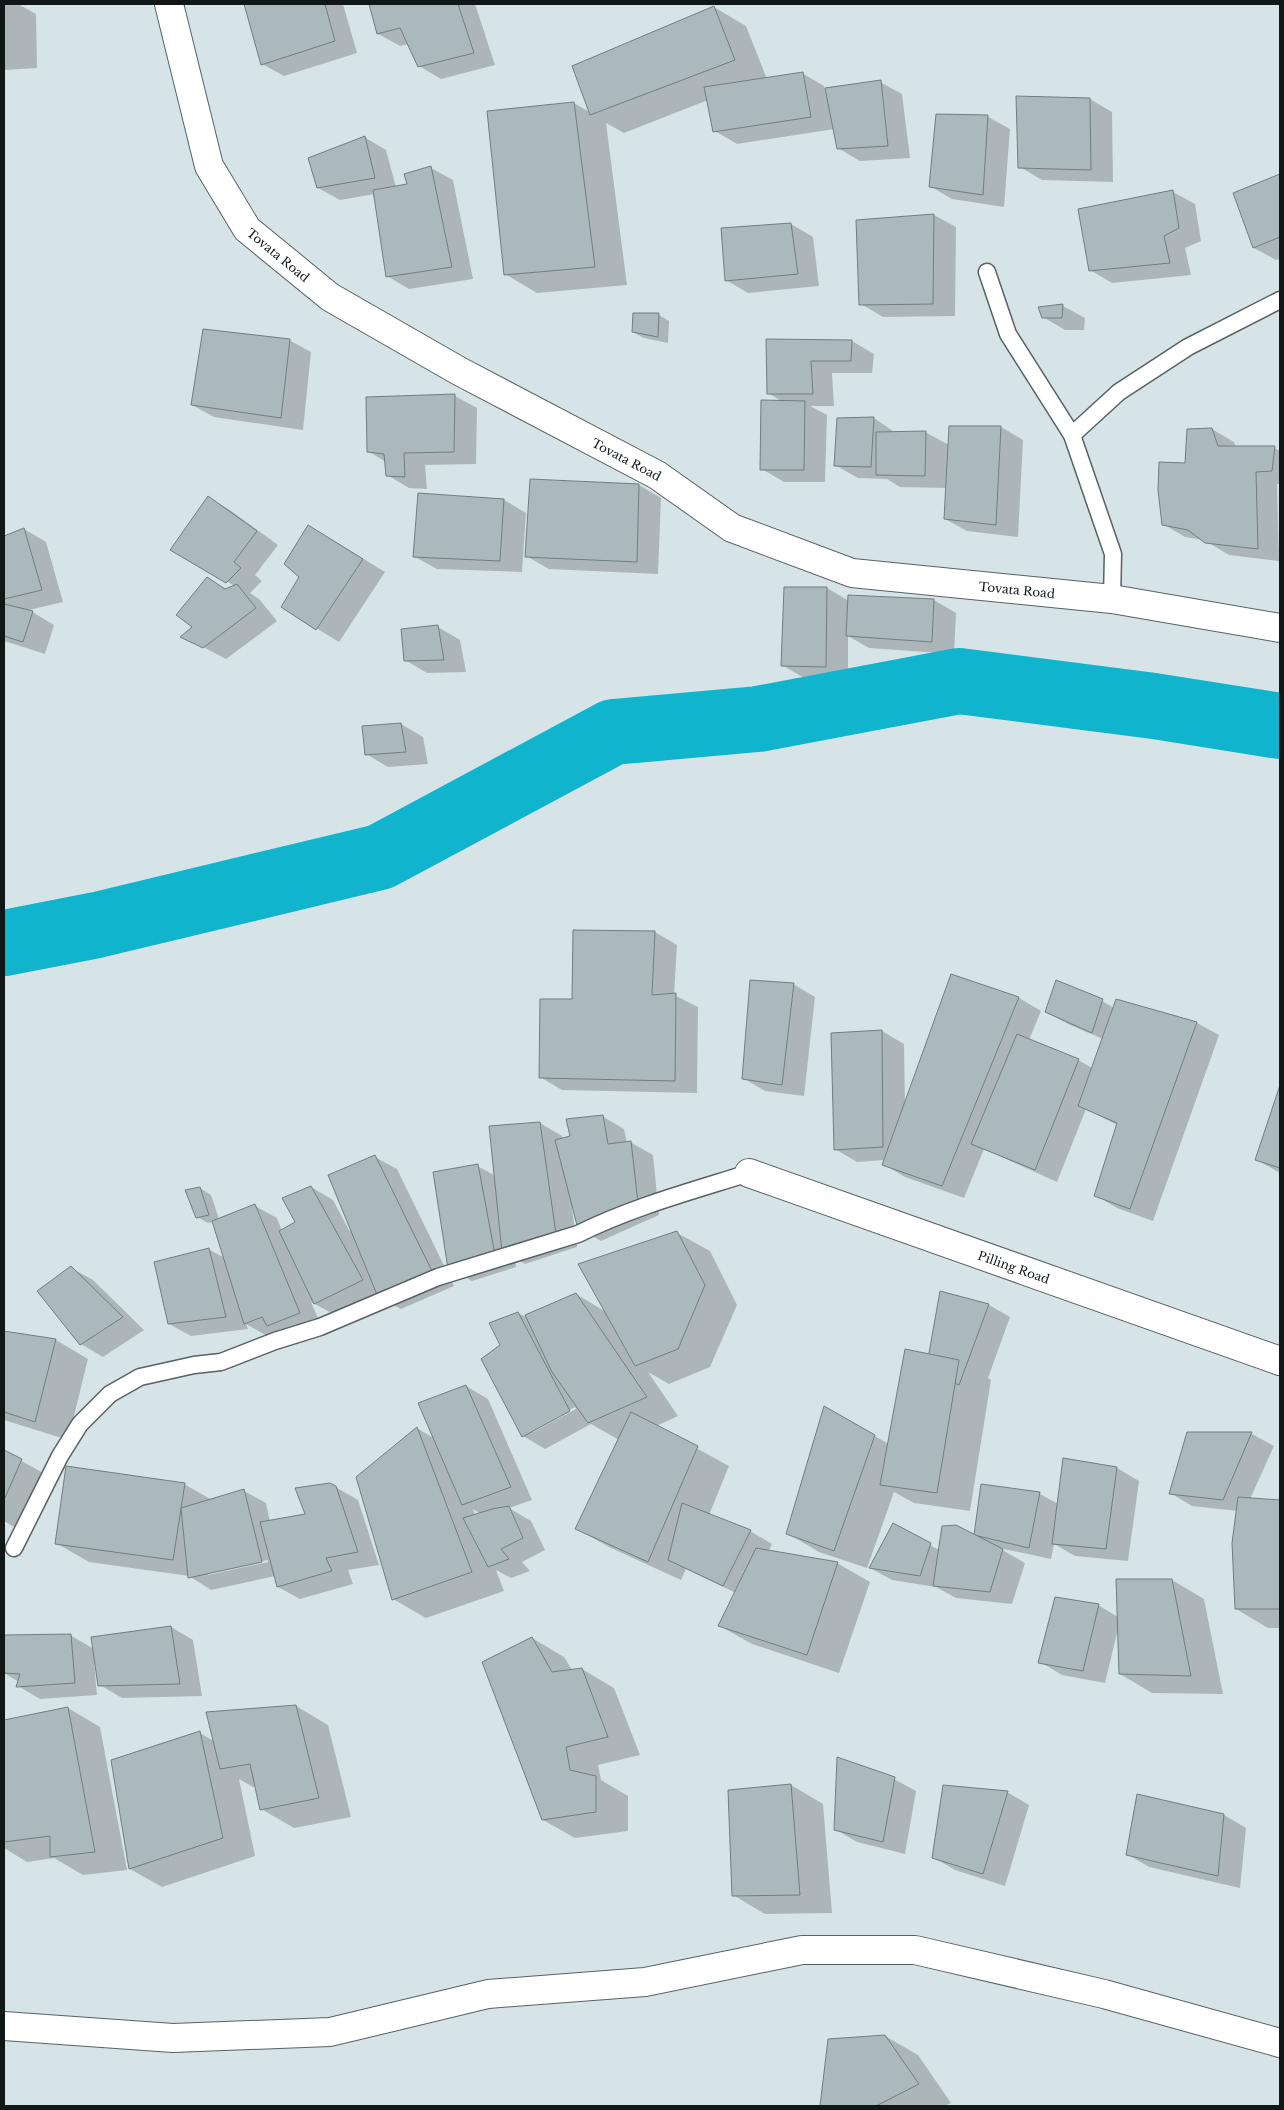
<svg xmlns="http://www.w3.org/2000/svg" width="1284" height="2110" font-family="'Libre Baskerville',serif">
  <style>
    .shadow { fill: #0003; fill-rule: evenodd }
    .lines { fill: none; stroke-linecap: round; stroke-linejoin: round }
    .river { stroke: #11b4cd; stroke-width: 66 }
    .building { fill: #abb9bc; stroke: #717e81 }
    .service-casing { stroke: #566265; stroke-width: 19 }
    .minor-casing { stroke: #566265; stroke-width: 30 }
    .tertiary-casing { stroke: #566265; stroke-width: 30 }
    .service { stroke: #fff; stroke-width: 16 }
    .minor { stroke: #fff; stroke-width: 28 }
    .tertiary { stroke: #fff; stroke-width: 28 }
    .labels { text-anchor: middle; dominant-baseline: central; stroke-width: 4; stroke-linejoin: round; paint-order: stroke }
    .street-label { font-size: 12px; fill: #111617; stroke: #e4f2f5 }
  </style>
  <rect width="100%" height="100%" fill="#d7e4e7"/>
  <!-- shadow -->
  <g class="shadow">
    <path d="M4,4H18L36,14L37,68L4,70Z"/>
    <path d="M245,4H343L357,53L284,76L262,64Z"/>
    <path d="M370,4H475L495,65L441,79L419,66L409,44L400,46L378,34Z"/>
    <path d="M714,7L746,26L767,79L802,73L824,86L825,90L880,82L902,94L910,158L860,161L838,148L834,129L737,144L715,131L708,100L624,133L606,123L627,285L537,293L505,274L574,103L591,113Z"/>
    <path d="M1090,99L1112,112L1113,182L1042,180L1020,167Z"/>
    <path d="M937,115L988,117L1010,129L1004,207L952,199L930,186Z"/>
    <path d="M364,137L386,150L396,187L409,185L431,168L453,180L473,279L409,289L387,276L375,194L340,200L318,188Z"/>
    <path d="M1280,175V259L1276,260L1254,248L1234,193Z"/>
    <path d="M1173,192L1195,204L1201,241L1185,248L1191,275L1112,283L1090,270Z"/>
    <path d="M934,215L956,227L955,316L883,317L861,304Z"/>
    <path d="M791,224L813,237L819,286L748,293L726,280Z"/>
    <path d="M1063,306L1085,318L1084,330H1065L1043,317L1039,308Z"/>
    <path d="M659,315L669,321L668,343L644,338L633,332Z"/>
    <path d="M289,340L311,352L303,430L214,417L192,405Z"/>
    <path d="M767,340L852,341L874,354L872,373H832L834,406H810L827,415L825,482H784L762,469L783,402L768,393Z"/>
    <path d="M455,396L477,408L476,464L425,465L427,489L409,488L387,475L386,462L368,451Z"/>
    <path d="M874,418L896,433L925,432L949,445L950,427H1001L1023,440L1018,537L967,531L945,519L947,488L900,487L887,479L858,478L835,465Z"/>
    <path d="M1212,429L1234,442L1236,447L1274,448L1280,451V484H1277L1279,561L1229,555L1204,540L1185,537L1163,524L1187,464Z"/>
    <path d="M639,485L661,498L658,574L549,569L526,556Z"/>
    <path d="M208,497L230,510L278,545L255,575L262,581L250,593L259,599L277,621L226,659L182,636L194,627L208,579L226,590L235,586L172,550Z"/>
    <path d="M504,500L526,513L522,572L437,569L415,557Z"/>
    <path d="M24,529L46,542L63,602L29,610L54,625L45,654L4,641V606H6L4,604V537Z"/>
    <path d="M331,539L385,572L339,642L282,607Z"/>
    <path d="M827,588L849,601L934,600L956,613L954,654L869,648L848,636V679L804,678L782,665Z"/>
    <path d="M438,627L460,640L466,672L427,673L405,660Z"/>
    <path d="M401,724L423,737L428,764L388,767L366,754Z"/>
    <path d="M575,931L655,932L677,945L674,995L698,1007L697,1093L562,1090L540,1077L573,1001Z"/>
    <path d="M952,976L1019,998L1041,1011L1029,1040L1078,1060L1092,1068L1103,1039L1068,1024L1046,1012L1102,1001L1114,1008L1197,1023L1219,1035L1153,1221L1117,1208L1095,1195L1117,1125L1086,1109L1057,1182L984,1149L964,1198L905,1177L883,1164L885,1160L857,1162L835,1149L882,1031L904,1044L905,1105Z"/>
    <path d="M793,984L815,997L804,1096L765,1091L743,1078Z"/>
    <path d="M1280,1089V1173L1257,1160Z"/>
    <path d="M602,1116L624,1129L627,1143L630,1142L653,1155L659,1215L601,1241L579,1228L574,1208H572L577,1247L525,1264L515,1258L516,1267L472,1281L450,1268L477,1166L496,1176L540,1123L562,1136L563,1139L571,1136Z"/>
    <path d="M375,1157L397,1169L454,1286L401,1309L379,1297L337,1316L311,1302L321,1325L290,1337L279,1331L267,1336L246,1324L248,1329L191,1336L169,1324L208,1249L225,1258L213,1222L208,1223L197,1217L200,1188L211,1195L219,1219L255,1206L277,1218L282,1231L296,1222L311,1187L333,1200L350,1232Z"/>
    <path d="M677,1233L710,1251L737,1305L710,1367L669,1384L648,1372L678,1416L656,1426L729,1466L709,1515L750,1531L772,1544L768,1552L837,1563L870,1582L839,1673L752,1644L720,1626L736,1593L686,1569L681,1580L609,1547L577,1529L619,1440L591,1424L545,1449L523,1436L502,1346L518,1313L528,1318L576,1294L606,1312ZM575,1407L576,1409L533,1432V1430Z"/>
    <path d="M71,1268L93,1280L144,1330L103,1357L81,1344Z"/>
    <path d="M989,1305L1010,1317L988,1378L991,1380L970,1511L914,1503L894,1492L867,1568L819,1552L787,1533L824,1408L889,1444L930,1355Z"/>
    <path d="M4,1333L56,1340L88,1359L68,1440L4,1420Z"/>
    <path d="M466,1386L488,1399L532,1500L509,1508L531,1521L545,1550L522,1562L530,1571L511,1578L496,1570L504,1591L426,1618L393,1599L417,1428L435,1439ZM473,1509L481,1514L475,1515Z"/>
    <path d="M1188,1434H1252L1274,1446L1250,1499L1280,1502V1628H1268L1236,1609L1238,1511L1192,1506L1170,1493Z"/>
    <path d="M4,1451L43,1473L18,1529L4,1521Z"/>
    <path d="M1065,1459L1117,1468L1139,1481L1128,1561L1075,1556L1054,1544L1051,1559L999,1548L1025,1563L1012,1604L956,1598L936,1587L892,1580L870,1568L894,1525L939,1550L975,1537L1040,1494L1058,1504Z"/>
    <path d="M184,1484L212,1500L244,1491L266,1503L270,1522L306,1515L330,1484L358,1500L379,1565L348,1570L353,1584L300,1599L278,1587L275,1576L211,1590L189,1576L89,1562L56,1543ZM268,1560V1562L208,1575V1573Z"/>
    <path d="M1172,1580L1204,1599L1223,1694L1152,1693L1120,1674L1118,1629L1105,1683L1062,1675L1040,1662L1098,1605L1118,1617Z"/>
    <path d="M171,1627L193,1640L202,1696L122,1698L100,1685L96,1661L94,1662L97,1695L40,1699L18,1686L19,1682L4,1673V1636L70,1635L94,1649Z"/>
    <path d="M532,1638L564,1657L572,1670L582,1669L614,1688L640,1755L598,1765L601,1780L628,1796V1831L575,1838L543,1820Z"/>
    <path d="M296,1706L328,1725L351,1817L294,1828L261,1809L256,1787H253L239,1779L255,1856L162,1887L130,1869L200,1733L214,1741Z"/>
    <path d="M68,1708L100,1727L127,1870L83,1875L54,1858L27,1862L4,1848V1721Z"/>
    <path d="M894,1779L916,1791L905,1854L857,1842L835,1829Z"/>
    <path d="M791,1785L823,1804L832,1913L765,1914L733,1895Z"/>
    <path d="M1007,1792L1029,1805L1005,1886L955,1870L933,1857Z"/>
    <path d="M1224,1815L1246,1828L1240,1888L1149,1867L1127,1854Z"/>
    <path d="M885,2036L918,2055L951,2103L944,2106H821L829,2040Z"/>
  </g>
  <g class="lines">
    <!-- river -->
    <path class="river" d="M4,943L97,925L380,857L613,732L758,719L959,681L1154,706L1280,726"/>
  </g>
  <!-- building -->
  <g class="building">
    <path d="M244,4H325L335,41L261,65Z"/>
    <path d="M369,4H458L474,53L418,67L400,28L377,34Z"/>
    <path d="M714,6L735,60L590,115L572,66Z"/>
    <path d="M803,72L811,117L713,132L704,87Z"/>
    <path d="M881,80L888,146L837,149L825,88Z"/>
    <path d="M1016,96L1090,98L1091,170L1018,168Z"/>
    <path d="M574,102L595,267L504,275L487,111Z"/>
    <path d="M936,114L988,115L983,195L929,187Z"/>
    <path d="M365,136L375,178L317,188L308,158Z"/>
    <path d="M431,166L452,267L386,277L373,190L407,184L404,174Z"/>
    <path d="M1280,174V237L1253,248L1233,193Z"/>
    <path d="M1173,190L1179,228L1164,236L1170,263L1089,271L1078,209Z"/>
    <path d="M934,214L933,304L859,305L856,220Z"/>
    <path d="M791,223L798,274L725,281L721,228Z"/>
    <path d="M1063,304L1062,318H1042L1038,307Z"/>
    <path d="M633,313H659L658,337L632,332Z"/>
    <path d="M203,329L290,339L281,418L191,405Z"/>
    <path d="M766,339L852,340L851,361H811L813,394H767Z"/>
    <path d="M455,394L454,452L404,453L405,477L386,476L384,454L367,452L366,397Z"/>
    <path d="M761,400L805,401L804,470H760Z"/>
    <path d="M874,417L871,467L834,466L837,418Z"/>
    <path d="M949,426H1001L996,525L944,519Z"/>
    <path d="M1212,428L1218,446H1275L1272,471L1256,472L1258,549L1205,543L1188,530L1162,525L1158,490L1159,462L1185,463L1187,429Z"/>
    <path d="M926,431L925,476L876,475V432Z"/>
    <path d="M530,479L639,484L637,562L525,557Z"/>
    <path d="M418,493L504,499L500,561L413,557Z"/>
    <path d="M208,496L257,531L234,562L241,568L226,583L170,550Z"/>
    <path d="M308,525L363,559L316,630L281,607L299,577L284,564Z"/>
    <path d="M24,528L42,590L4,599V536Z"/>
    <path d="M207,577L225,589L237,584L256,608L203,648L180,637L192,627L176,615Z"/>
    <path d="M784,587H827L826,667L781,666Z"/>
    <path d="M848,595L934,599L932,642L846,636Z"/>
    <path d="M4,604L33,611L23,642L4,636Z"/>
    <path d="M438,625L444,660L404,661L401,629Z"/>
    <path d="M401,723L406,752L365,755L362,726Z"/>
    <path d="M573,930L655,931L652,995L676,993L675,1081L539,1078L540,999H572Z"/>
    <path d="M951,974L1019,997L942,1186L882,1165Z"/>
    <path d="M750,980L794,983L782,1085L742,1079Z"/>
    <path d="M1056,980L1103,999L1092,1033L1045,1012Z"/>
    <path d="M1116,999L1197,1022L1130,1209L1094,1196L1117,1123L1078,1106Z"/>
    <path d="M882,1030L883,1147L834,1150L831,1033Z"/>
    <path d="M1017,1034L1079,1059L1035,1170L971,1144Z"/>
    <path d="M1280,1085V1168L1255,1160Z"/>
    <path d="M603,1115L608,1144L631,1141L638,1203L578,1229L555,1140L570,1136L566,1119Z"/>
    <path d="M540,1122L556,1234L502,1252L489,1126Z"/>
    <path d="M375,1155L433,1273L378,1297L328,1175Z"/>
    <path d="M478,1164L495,1255L448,1269L433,1172Z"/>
    <path d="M311,1186L363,1280L314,1304L279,1231L295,1222L282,1198Z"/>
    <path d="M200,1187L209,1215L196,1218L185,1190Z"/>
    <path d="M255,1204L300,1313L267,1326L262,1317L244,1324L212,1221Z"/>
    <path d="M677,1231L705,1285L678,1349L635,1366L578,1264Z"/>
    <path d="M209,1248L226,1317L168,1324L154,1262Z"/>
    <path d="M71,1266L123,1317L80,1345L37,1291Z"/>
    <path d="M940,1291L989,1304L959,1385L926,1370Z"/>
    <path d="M576,1293L647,1397L588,1423L552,1372L525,1315Z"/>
    <path d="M518,1312L570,1411L522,1437L481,1359L500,1345L489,1323Z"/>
    <path d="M4,1331L56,1339L35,1422L4,1412Z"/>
    <path d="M905,1349L959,1360L937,1493L880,1485Z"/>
    <path d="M466,1385L511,1487L462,1505L418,1403Z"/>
    <path d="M824,1406L875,1435L834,1551L786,1534Z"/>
    <path d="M631,1412L698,1446L648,1562L575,1529Z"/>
    <path d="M417,1427L472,1572L392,1600L356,1477Z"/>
    <path d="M1187,1432H1252L1223,1500L1169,1494Z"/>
    <path d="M4,1450L22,1459L4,1500Z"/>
    <path d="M1063,1458L1117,1467L1106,1549L1052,1544Z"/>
    <path d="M66,1466L185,1483L173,1560L55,1544Z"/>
    <path d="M330,1483L336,1486L358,1552L326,1558L332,1571L277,1587L260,1522L305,1514L295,1488Z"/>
    <path d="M981,1484L1040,1492L1029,1548L974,1535Z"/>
    <path d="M244,1489L262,1562L188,1578L181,1508Z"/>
    <path d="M1238,1497L1280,1500V1609H1235L1232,1543Z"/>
    <path d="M682,1503L751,1530L723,1586L668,1560Z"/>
    <path d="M509,1506L523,1538L501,1549L509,1559L488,1567L463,1518L492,1509Z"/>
    <path d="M893,1523L931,1543L920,1576L869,1568Z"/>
    <path d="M956,1525L1003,1549L990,1592L933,1586L942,1526Z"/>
    <path d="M756,1548L838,1562L807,1655L718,1626Z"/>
    <path d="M1116,1579H1172L1191,1676L1119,1674Z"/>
    <path d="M1055,1597L1099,1604L1083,1671L1038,1663Z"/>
    <path d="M171,1626L180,1684L98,1686L91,1637Z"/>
    <path d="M71,1634L75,1683L16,1687L20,1674L4,1673V1635Z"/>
    <path d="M532,1637L552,1672L582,1668L608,1737L566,1747L570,1770L596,1776V1812L542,1820L482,1662Z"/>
    <path d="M296,1705L319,1798L260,1810L250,1764L220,1769L206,1712Z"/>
    <path d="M68,1707L95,1852L50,1857V1836L4,1842V1720Z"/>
    <path d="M200,1731L223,1838L129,1869L111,1760Z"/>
    <path d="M837,1757L895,1777L883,1842L834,1830Z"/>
    <path d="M791,1784L800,1895L732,1896L728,1790Z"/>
    <path d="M943,1785L1008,1791L983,1874L932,1858Z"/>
    <path d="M1137,1794L1224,1814L1218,1876L1126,1855Z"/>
    <path d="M885,2035L919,2084L876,2106H820L828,2039Z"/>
  </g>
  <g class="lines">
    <defs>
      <g id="service">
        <path d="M987,272L1008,334L1072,435"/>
        <path d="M1112,599L1113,554L1072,435L1119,392L1188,347L1280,300"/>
        <path d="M14,1548L60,1456L80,1424L110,1394L140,1377L194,1365L221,1362L275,1341L320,1327L438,1277L578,1234C632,1207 692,1191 749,1173"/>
      </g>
      <g id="minor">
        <path id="s1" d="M749,1173L1280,1361"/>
        <path d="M4,2026L173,2038L330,2032L488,1994L645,1982L802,1950H915L1104,1994L1280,2043"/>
      </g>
      <g id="tertiary">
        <path id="s2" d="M169,4L209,166L247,229L330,297L459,371L657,475L732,528L852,573L1112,599L1280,628"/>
      </g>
    </defs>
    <!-- service casing -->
    <use href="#service" class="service-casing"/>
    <!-- minor casing -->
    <use href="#minor" class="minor-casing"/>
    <!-- tertiary casing -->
    <use href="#tertiary" class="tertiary-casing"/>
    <!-- service -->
    <use href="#service" class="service"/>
    <!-- minor -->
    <use href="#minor" class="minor"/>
    <!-- tertiary -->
    <use href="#tertiary" class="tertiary"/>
  </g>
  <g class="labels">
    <!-- street labels -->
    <g class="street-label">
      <text stroke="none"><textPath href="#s2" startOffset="281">Tovata Road</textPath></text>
      <text stroke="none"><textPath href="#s2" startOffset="686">Tovata Road</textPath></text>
      <text stroke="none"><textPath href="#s2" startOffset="1106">Tovata Road</textPath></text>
      <text stroke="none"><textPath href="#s1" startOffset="281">Pilling Road</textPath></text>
    </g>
  </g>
  <!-- border -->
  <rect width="1284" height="2110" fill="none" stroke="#111617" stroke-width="10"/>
</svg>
